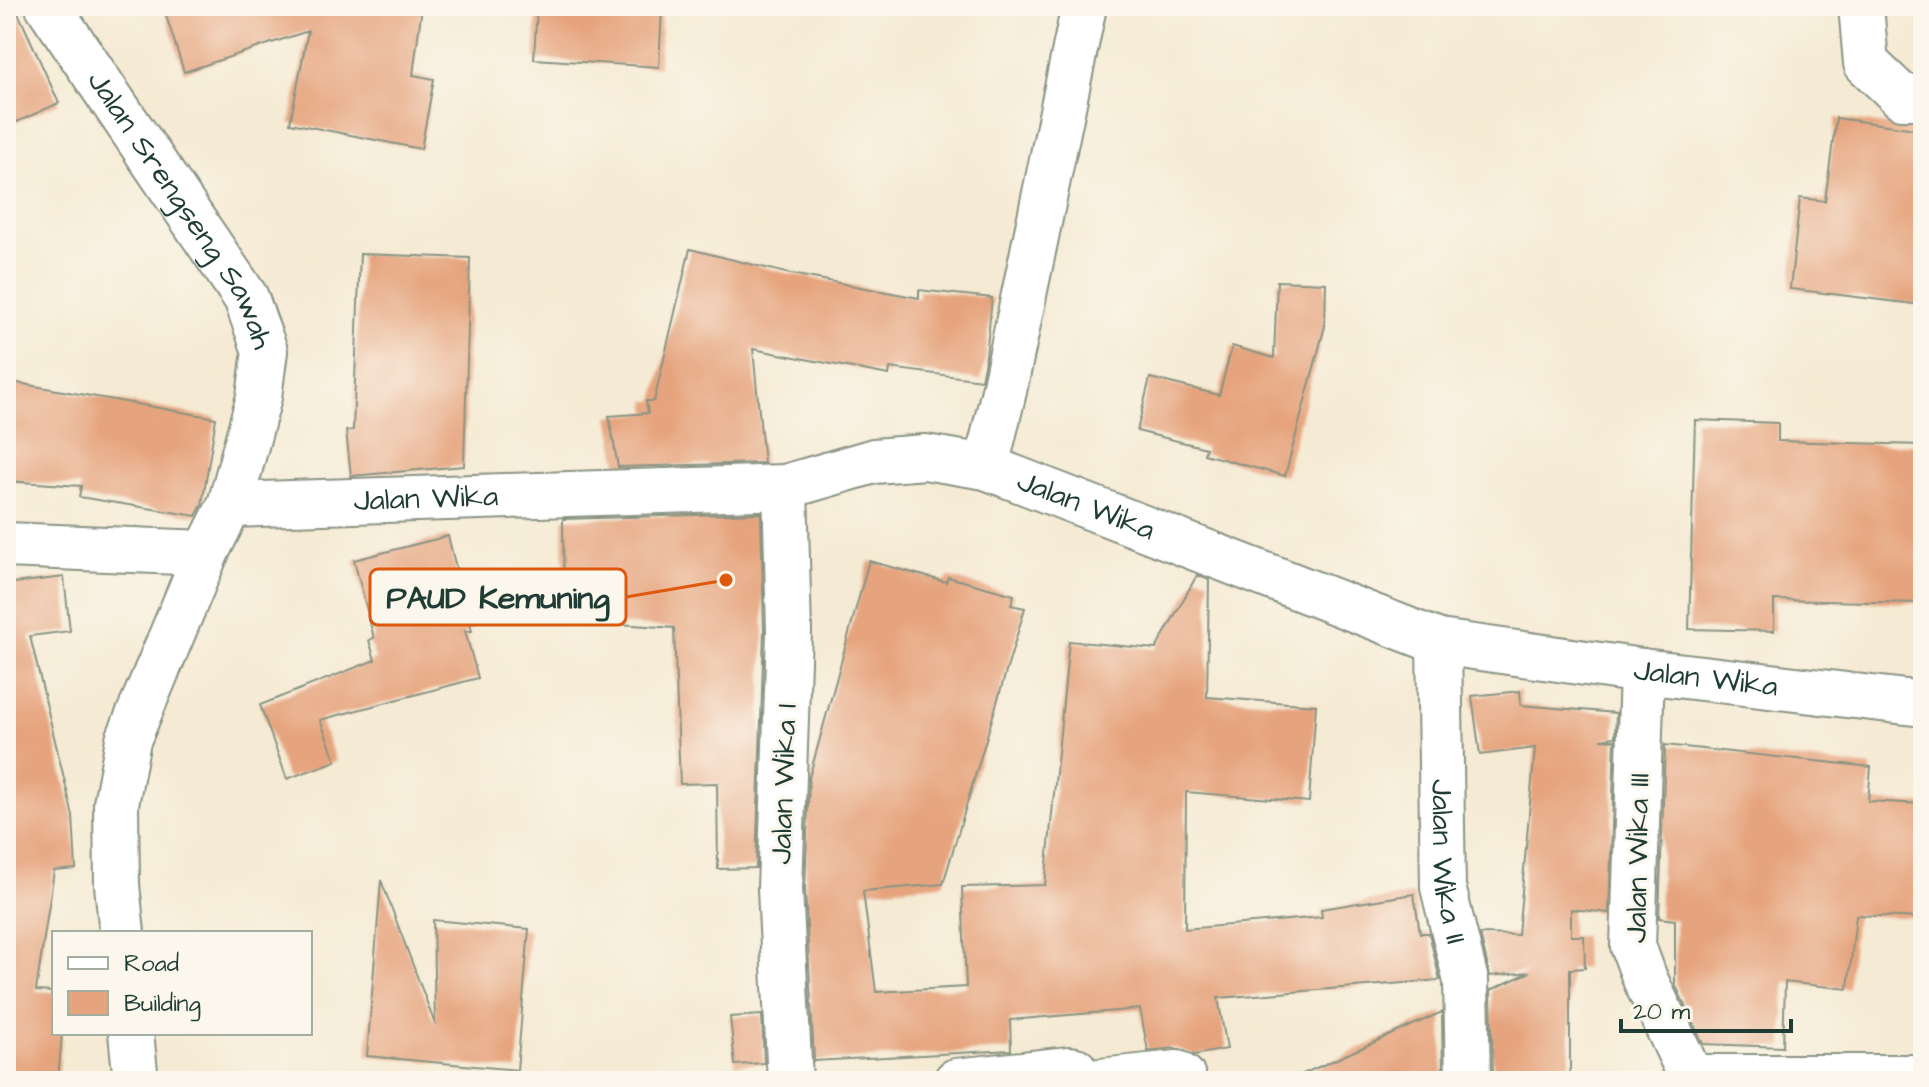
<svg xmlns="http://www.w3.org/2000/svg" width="1929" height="1087" font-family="'Architects Daughter',sans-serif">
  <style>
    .building { fill: #e6a47e }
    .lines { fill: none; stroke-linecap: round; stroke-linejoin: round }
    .minor-casing { stroke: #8a9484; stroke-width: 48 }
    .tertiary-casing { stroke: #8a9484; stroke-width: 48 }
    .minor { stroke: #fff; stroke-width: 44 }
    .tertiary { stroke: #fff; stroke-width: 44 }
    .labels { text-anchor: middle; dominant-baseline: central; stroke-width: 6; stroke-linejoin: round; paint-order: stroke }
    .street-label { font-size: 30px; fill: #1f3d34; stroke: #fbf7ec }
    .leader { fill: none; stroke: #de580e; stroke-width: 3 }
    .callout-dot { fill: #de580e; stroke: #fbf7ec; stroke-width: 3 }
    .callout { fill: #fbf7ec; stroke: #de580e; stroke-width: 3 }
    .callout-label { font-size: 32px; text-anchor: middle; font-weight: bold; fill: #1f3d34 }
  </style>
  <rect width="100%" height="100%" fill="#fbf7ec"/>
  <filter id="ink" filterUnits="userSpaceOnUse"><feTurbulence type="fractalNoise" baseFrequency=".0125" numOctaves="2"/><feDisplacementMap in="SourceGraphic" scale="16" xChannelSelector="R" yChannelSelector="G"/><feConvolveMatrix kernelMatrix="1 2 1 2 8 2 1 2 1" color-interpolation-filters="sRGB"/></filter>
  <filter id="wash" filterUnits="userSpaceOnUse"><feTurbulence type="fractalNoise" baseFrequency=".006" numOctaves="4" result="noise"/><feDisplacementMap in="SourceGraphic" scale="32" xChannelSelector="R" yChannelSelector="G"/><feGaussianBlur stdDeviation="1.8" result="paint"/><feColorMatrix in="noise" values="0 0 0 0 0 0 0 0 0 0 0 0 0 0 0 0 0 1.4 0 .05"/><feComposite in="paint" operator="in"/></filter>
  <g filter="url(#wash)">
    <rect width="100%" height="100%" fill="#f5ead3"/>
    <g id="blocks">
      <!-- building -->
      <g class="building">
        <path d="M6,6H15L59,103L6,127Z"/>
        <path d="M163,6H422L413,75L434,79L421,149L290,123L308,31L184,72Z"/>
        <path d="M537,6H662L659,67L534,59Z"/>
        <path d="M1836,118L1923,130V305L1790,289L1800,198L1825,201Z"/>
        <path d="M690,249L786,273L919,298V290L992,298L986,356L981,380L890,368L889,375L753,349L764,463L618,467L609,416L648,413L646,401H654Z"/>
        <path d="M360,254L470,258L464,466L351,476L346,431L353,430Z"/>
        <path d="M1277,281L1326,283L1325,326L1285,476L1204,454L1206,448L1137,431L1150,378L1219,395L1232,346L1274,358Z"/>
        <path d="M6,381L216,418L202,505L196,516L79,497L81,486L6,481Z"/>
        <path d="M1695,420L1778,423V441L1923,445V603L1774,600V631L1689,629Z"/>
        <path d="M761,513L764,632L756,868L718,869L717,783L680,784L674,628L564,620L563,519Z"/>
        <path d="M448,536L472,631H465L478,678L320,720L336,761L287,779L260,705L375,660L369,640L374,638L354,560Z"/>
        <path d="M869,561L946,582L948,577L1014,595L1011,605L1025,608L943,884L863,891L876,992L966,987L962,887L1045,885L1069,641L1156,649L1197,575L1209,580L1207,697L1316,705L1309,802L1186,792L1185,929L1322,917L1321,909L1414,894L1420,933H1429L1440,980L1218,998L1227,1049L1194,1055L1175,1048L1148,1051L1140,1009L1010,1020L1011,1050L814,1061L805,889L809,778Z"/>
        <path d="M64,577L70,631L30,636L73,816L76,869L54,871L36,991L54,992V1033H62L58,1081H6V584Z"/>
        <path d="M1520,691L1521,705L1616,713L1615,737L1601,739L1615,740L1609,913L1571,909V936H1584L1585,968L1570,969V1081H1493L1491,990L1530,972L1490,976L1480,934L1518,935L1535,748L1480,755L1472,696Z"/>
        <path d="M1665,745L1871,767L1868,801L1923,804V918L1856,915L1848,989L1785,982L1783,1047L1703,1044L1675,984V920L1659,918Z"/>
        <path d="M381,880L435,1024L433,920L529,929L517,1070L367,1056Z"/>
        <path d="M1442,1012L1443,1081H1287Z"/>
        <path d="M762,1015L764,1063L735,1065L730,1017Z"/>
      </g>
    </g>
  </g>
  <g filter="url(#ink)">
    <use href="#blocks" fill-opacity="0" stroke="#8a9484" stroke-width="2"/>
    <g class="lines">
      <defs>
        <g id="minor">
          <path d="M1861,6L1866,63L1902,97H1923"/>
          <path d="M986,467L1004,391L1084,6"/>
          <path d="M785,487L789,632L780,889L790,1081"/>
          <path id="s1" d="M230,505L785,487L874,461L925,457L986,467L1439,642L1642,671L1923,704"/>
          <path d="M6,545L206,553"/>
          <path id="s2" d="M1439,642L1443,887L1466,981L1468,1081"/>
          <path d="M1642,671L1633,946L1645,979L1691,1077L1692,1081"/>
          <path d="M1691,1077H1909L1914,1081"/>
          <path d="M956,1081L1069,1069L1075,1070L1081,1081"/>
          <path d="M1100,1081L1177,1073L1183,1077L1184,1081"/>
        </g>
        <g id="tertiary">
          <path id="s3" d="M48,6L246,298L265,351L259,397L230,505L206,553L128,740L116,804L117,885L122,933"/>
          <path d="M131,1033L136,1081"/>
        </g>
      </defs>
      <!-- minor casing -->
      <use href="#minor" class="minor-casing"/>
      <!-- tertiary casing -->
      <use href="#tertiary" class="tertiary-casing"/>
      <!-- minor -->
      <use href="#minor" class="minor"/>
      <!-- tertiary -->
      <use href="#tertiary" class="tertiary"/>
    </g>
  </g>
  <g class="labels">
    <!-- street labels -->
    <g class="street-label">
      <text stroke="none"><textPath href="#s3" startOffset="244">Jalan Srengseng Sawah</textPath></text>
      <text stroke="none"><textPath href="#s1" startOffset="196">Jalan Wika</textPath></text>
      <text stroke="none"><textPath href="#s1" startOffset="868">Jalan Wika</textPath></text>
      <text stroke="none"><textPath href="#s1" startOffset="1516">Jalan Wika</textPath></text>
      <text transform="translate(784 784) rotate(-88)">Jalan Wika I</text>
      <text transform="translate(1638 858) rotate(-89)">Jalan Wika III</text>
      <text stroke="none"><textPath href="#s2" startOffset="220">Jalan Wika II</textPath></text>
    </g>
  </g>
  <!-- callouts -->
  <path class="leader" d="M726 580L626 597"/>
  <circle class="callout-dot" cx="726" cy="580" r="8"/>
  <rect class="callout" x="370" y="569" width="256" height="56" rx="8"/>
  <g class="callout-label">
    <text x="498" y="608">PAUD Kemuning</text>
  </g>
  <!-- margin -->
  <rect width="1929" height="1087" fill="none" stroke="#fbf7ec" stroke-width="32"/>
  <!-- legend -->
  <rect x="52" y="931" width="260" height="104" fill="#fbf7ec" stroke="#a3ada2" stroke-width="2"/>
  <rect x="68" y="957" width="40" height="12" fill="#ffffff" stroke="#a3ada2" stroke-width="2"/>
  <text x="124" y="971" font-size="24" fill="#1f3d34">Road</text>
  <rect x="68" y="991" width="40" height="24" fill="#e6a47e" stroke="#a3ada2" stroke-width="2"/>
  <text x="124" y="1011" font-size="24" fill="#1f3d34">Building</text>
  <!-- scale -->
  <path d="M1621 1019v12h170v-12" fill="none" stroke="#1f3d34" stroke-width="4"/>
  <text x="1633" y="1019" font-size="24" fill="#1f3d34" stroke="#fbf7ec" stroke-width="6" paint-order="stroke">20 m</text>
</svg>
